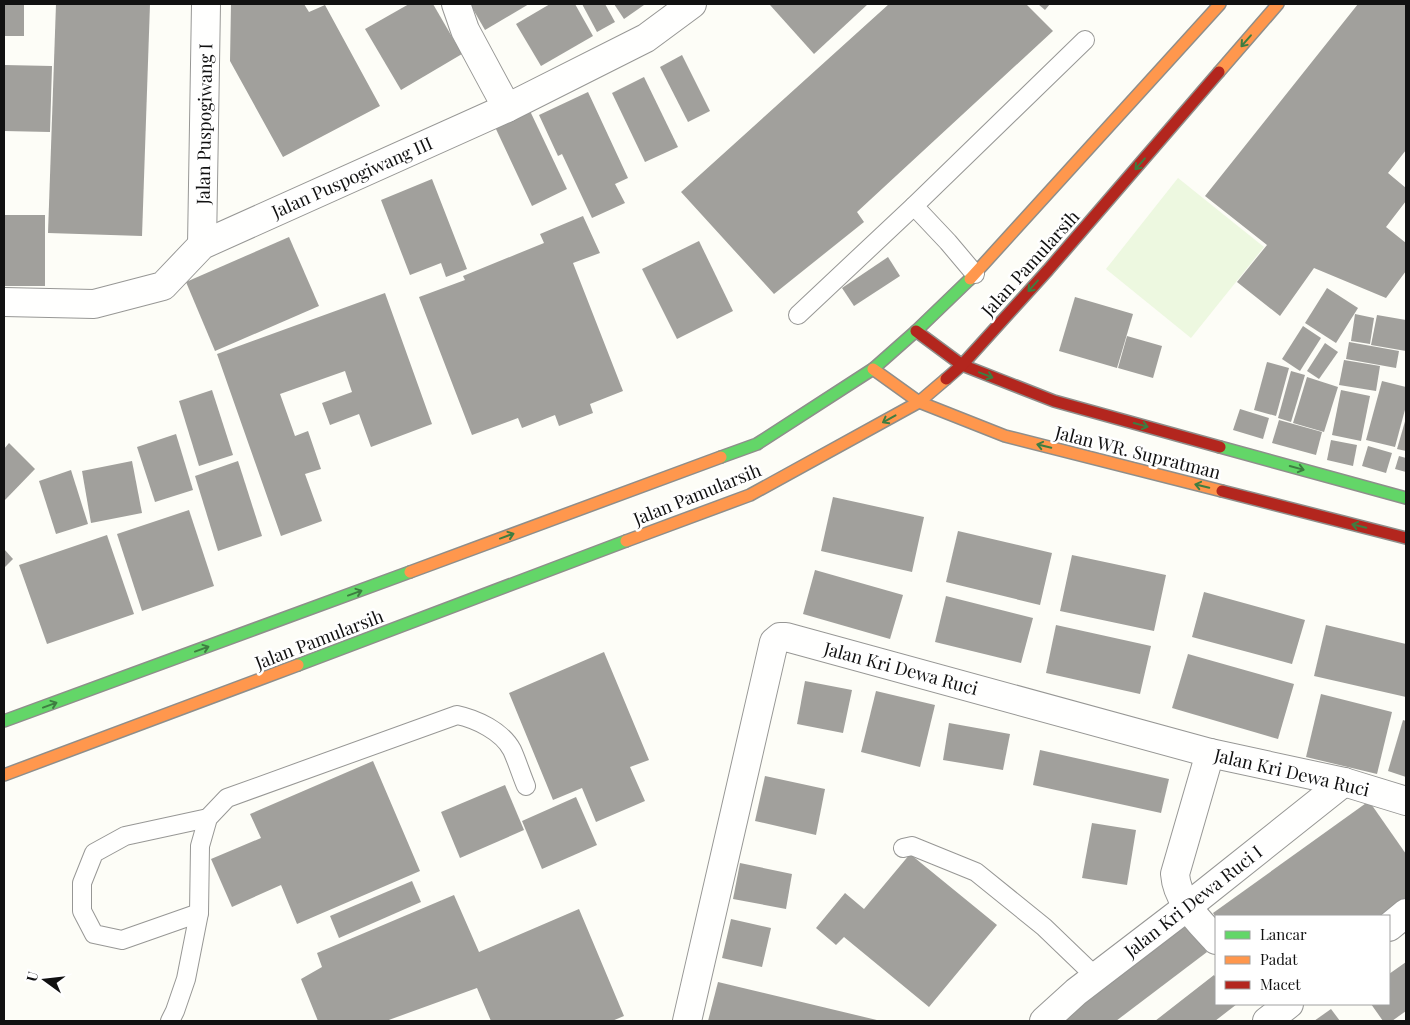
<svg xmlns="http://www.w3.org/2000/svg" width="1410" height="1025" font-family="'Playfair Display',serif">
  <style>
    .pitch { fill: #edf8e0 }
    .building { fill: #a1a09c }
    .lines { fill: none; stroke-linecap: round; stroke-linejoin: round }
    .lane-casing { stroke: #979795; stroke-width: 20 }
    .street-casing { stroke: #979795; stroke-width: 30 }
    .fast-casing { stroke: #8e8e8b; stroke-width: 14 }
    .slow-casing { stroke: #8e8e8b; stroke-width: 14 }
    .jam-casing { stroke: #8e8e8b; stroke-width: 14 }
    .lane { stroke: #fffffe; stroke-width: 18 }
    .street { stroke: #fffffe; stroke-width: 28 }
    .fast { stroke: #63d668; stroke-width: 11 }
    .slow { stroke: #ff974d; stroke-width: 11 }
    .jam { stroke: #b3261e; stroke-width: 11 }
    .oneway { stroke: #3e7d41 }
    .labels { text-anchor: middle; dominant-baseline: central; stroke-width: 5; stroke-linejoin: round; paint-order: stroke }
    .street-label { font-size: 18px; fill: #111; stroke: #fff }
  </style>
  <rect width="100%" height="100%" fill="#fdfdf7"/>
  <!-- pitch -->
  <path class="pitch" d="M1178,178L1264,247L1191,338L1106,269Z"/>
  <!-- building -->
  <g class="building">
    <rect x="4" y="4" width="20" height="32"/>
    <path d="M56,4H150L142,236L48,233Z"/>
    <path d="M231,4H304L309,12L325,5L380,106L283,157L230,61Z"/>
    <path d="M409,4H433L462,54L401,90L365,29Z"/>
    <path d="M470,4H529L485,30Z"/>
    <path d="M550,4H575L593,36L541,66L516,24Z"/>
    <path d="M582,4H605L615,22L597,32Z"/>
    <path d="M614,4H642L644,5L624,19Z"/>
    <path d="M771,4H868L814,54L770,5Z"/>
    <path d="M889,4H1026L1053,31L857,212L864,222L774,294L681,192Z"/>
    <path d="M1038,4H1050L1045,10Z"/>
    <path d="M1358,4H1406V150L1388,173L1406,188V201L1386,227L1406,243V271L1386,298L1314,268L1280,316L1237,282L1267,245L1205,196Z"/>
    <path d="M682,55L710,111L688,122L660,67Z"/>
    <path d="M4,65L52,66L50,132L4,131Z"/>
    <path d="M644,77L678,147L645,162L612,93Z"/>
    <path d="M588,92L628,178L615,184L625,203L592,218L562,154L558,156L539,115Z"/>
    <path d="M530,111L567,189L532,206L495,127Z"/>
    <path d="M432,179L467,269L446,277L441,263L410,275L381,200Z"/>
    <rect x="4" y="215" width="41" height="71"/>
    <path d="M583,216L600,253L573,263L623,391L590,404L593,413L559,426L555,415L522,428L518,418L472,435L419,297L465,280L463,276L544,243L540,234Z"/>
    <path d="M289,237L319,306L215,351L186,282Z"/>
    <path d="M699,241L733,311L677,339L642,269Z"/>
    <path d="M888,257L900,276L854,306L842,288Z"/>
    <path d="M1327,288L1358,308L1336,343L1305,323Z"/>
    <path d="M385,293L432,424L371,447L359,414L330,425L322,403L352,392L345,371L280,394L295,436L308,431L321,469L305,474L322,521L281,536L217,354Z"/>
    <path d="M1075,297L1133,314L1117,368L1059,351Z"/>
    <path d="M1355,314L1374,318L1370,344L1351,341Z"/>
    <path d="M1377,315L1406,320V351L1371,345Z"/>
    <path d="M1303,326L1321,338L1300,371L1282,359Z"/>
    <path d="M1127,336L1162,346L1153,378L1118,368Z"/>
    <path d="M1349,342L1399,351L1396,368L1346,359Z"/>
    <path d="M1325,343L1338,352L1319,379L1307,371Z"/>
    <path d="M1344,360L1380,366L1376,391L1339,385Z"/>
    <path d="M1267,362L1289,368L1276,416L1254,410Z"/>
    <path d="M1291,371L1305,375L1291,422L1278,418Z"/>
    <path d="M1307,377L1338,387L1324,432L1293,423Z"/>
    <path d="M1382,381L1406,387V406L1395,447L1366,440Z"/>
    <path d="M212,390L233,455L199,466L179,401Z"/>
    <path d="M1341,390L1370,396L1361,441L1332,435Z"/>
    <path d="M1240,409L1269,418L1263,439L1233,430Z"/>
    <path d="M1406,418V451L1397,449Z"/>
    <path d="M1279,420L1322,432L1316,455L1272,443Z"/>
    <path d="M176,434L193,490L155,502L137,447Z"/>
    <path d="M1331,440L1357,445L1353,466L1327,460Z"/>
    <path d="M9,443L35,469L4,501V449Z"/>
    <path d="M1368,446L1392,453L1386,473L1362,466Z"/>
    <path d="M1399,456L1406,458V472L1395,469Z"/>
    <path d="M132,461L142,513L91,523L82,471Z"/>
    <path d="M238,461L262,536L218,551L195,476Z"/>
    <path d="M71,470L88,524L56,534L39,481Z"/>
    <path d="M833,497L924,517L912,572L821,551Z"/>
    <path d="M189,510L214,586L142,611L117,534Z"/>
    <path d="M958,531L1052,553L1040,605L946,582Z"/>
    <path d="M107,535L134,614L47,644L19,565Z"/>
    <path d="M4,549L13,559L4,568Z"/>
    <path d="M1072,555L1166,575L1154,631L1060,611Z"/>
    <path d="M815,570L903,595L890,639L803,614Z"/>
    <path d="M1204,592L1305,620L1292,664L1192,637Z"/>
    <path d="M946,596L1033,618L1021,663L935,642Z"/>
    <path d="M1056,625L1151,646L1140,694L1046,673Z"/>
    <path d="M1326,625L1406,644V697L1314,676Z"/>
    <path d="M604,652L649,760L630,767L645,801L596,822L582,788L553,800L509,693Z"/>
    <path d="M1188,654L1294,684L1278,739L1172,708Z"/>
    <path d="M805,681L852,690L843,733L797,724Z"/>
    <path d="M876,691L935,705L920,767L861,752Z"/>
    <path d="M1321,694L1392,712L1377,774L1306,757Z"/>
    <path d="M1403,720L1406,721V777L1388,771Z"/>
    <path d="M949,723L1010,734L1003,770L943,760Z"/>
    <path d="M1040,750L1169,779L1161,813L1033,785Z"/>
    <path d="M373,761L420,871L297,924L281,885L232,907L211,859L261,838L250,814Z"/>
    <path d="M765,776L825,789L816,835L755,821Z"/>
    <path d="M505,785L524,830L460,858L441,812Z"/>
    <path d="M576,797L597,845L542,869L522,821Z"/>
    <path d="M1369,801L1406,854V900L1383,916H1215L1213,913Z"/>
    <path d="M1092,823L1136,830L1127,885L1082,878Z"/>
    <path d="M910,854L997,925L929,1007L844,937L836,945L816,928L845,893L864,909Z"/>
    <path d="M740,863L792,874L786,909L733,899Z"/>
    <path d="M412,881L421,902L339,938L330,916Z"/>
    <path d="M454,895L479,952L579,909L624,1016L612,1021H491L477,988L386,1021H318L301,979L322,967L317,953Z"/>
    <path d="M731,919L771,928L762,967L722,958Z"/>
    <path d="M1185,923L1207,952L1116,1021H1057Z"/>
    <path d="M1406,962V1011L1392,1021H1383L1371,1004H1389V974Z"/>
    <path d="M1214,975L1216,978V1004H1237L1215,1021H1155Z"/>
    <path d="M718,982L881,1021H708Z"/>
    <path d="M1331,1009L1340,1021H1314Z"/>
  </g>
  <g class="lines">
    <defs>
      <g id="lane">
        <path d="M914,206L948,242L975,274"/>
        <path d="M798,315L914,206L1085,40"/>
        <path d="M903,848L912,846L976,872L1044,927L1096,977"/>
        <path d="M199,913L122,940L94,934L82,911V883L94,853L125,836L208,818"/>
        <path d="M170,1021L175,1011L186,979L199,913L200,846L208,818L227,798L457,715C476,719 502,731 512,750C517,761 521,774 526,786"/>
      </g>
      <g id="street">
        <path d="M456,4L465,30L507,108"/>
        <path d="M202,245L206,4"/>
        <path d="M4,302L94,304L163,286L202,245L507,108L646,38L692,4"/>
        <path d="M1210,753L1175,874C1177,901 1199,921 1216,940"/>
        <path d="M1389,927L1406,913"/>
        <path d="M687,1021L774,642L780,637H786L1210,753L1344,782L1406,801"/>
        <path d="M1044,1021L1076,992L1187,907L1344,782"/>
        <path d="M1267,1021L1289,1004"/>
      </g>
      <g id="fast">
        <path d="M1220,447L1406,498"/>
        <path d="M721,457L757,444L873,369L916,331L970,279"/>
        <path d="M298,665L626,541"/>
        <path d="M4,721L410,572"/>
      </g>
      <g id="slow">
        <path d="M1219,72L1278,4"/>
        <path d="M970,279L1220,4"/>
        <path d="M873,369L919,402L1005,436L1222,491"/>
        <path d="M626,541L750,495L919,402L946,379"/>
        <path d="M410,572L721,457"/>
        <path d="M4,775L298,665"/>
      </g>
      <g id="jam">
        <path d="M916,331L962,365L1054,401L1220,447"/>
        <path d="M946,379L962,365L1048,270L1219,72"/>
        <path d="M1222,491L1406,538"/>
      </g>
    </defs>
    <!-- lane casing -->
    <use href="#lane" class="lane-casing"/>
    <!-- street casing -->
    <use href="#street" class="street-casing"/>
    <!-- fast casing -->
    <use href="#fast" class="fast-casing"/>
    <!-- slow casing -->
    <use href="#slow" class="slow-casing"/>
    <!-- jam casing -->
    <use href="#jam" class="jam-casing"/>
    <!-- lane -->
    <use href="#lane" class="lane"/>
    <!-- street -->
    <use href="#street" class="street"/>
    <!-- fast -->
    <use href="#fast" class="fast"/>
    <!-- slow -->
    <use href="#slow" class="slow"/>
    <!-- jam -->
    <use href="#jam" class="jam"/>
  </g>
  <!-- one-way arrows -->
  <defs><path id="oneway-shaft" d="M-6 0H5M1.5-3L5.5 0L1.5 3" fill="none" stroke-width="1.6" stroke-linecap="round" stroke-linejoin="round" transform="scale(1.25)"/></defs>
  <g class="oneway">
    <use href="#oneway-shaft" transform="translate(1246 41) rotate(131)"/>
    <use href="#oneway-shaft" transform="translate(1140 164) rotate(131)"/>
    <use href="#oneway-shaft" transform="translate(1033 286) rotate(132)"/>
    <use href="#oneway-shaft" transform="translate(986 375) rotate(21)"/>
    <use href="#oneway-shaft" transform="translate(889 419) rotate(151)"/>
    <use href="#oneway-shaft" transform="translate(1141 425) rotate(15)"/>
    <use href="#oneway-shaft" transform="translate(1044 446) rotate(-166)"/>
    <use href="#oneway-shaft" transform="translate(1297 468) rotate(15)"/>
    <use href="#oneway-shaft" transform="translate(1202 486) rotate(-166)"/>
    <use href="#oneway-shaft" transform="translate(1359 526) rotate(-166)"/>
    <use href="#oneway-shaft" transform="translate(507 536) rotate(-20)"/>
    <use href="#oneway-shaft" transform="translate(355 593) rotate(-20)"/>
    <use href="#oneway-shaft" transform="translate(202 649) rotate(-20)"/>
    <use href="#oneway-shaft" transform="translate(50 705) rotate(-20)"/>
  </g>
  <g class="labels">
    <!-- street labels -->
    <g class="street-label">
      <text transform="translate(204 124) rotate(-89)">Jalan Puspogiwang I</text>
      <text transform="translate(352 177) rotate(-24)">Jalan Puspogiwang III</text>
      <text transform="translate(1030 263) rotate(-48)">Jalan Pamularsih</text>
      <text transform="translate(1138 452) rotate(14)">Jalan WR. Supratman</text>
      <text transform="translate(697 494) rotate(-22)">Jalan Pamularsih</text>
      <text transform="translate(319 639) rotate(-21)">Jalan Pamularsih</text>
      <text transform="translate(901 668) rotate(15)">Jalan Kri Dewa Ruci</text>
      <text transform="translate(1292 772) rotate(13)">Jalan Kri Dewa Ruci</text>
      <text transform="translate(1193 901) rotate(-38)">Jalan Kri Dewa Ruci I</text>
    </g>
  </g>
  <!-- border -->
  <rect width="1410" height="1025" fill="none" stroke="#111111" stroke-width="10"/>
  <!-- legend -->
  <rect x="1215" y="915" width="175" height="90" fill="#ffffff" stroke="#a0a0a0"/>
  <rect x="1225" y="931" width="25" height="8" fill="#63d668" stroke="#a0a0a0"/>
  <text x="1260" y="940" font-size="15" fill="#111111">Lancar</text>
  <rect x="1225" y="956" width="25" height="8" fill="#ff974d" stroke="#a0a0a0"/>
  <text x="1260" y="965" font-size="15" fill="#111111">Padat</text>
  <rect x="1225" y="981" width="25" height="8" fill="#b3261e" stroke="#a0a0a0"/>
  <text x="1260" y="990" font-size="15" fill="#111111">Macet</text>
  <!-- north arrow -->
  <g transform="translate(45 980) rotate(285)" stroke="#ffffff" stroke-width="4" paint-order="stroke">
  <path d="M0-4L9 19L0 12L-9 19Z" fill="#111111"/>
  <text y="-8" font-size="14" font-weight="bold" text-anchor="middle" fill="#111111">U</text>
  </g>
</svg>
